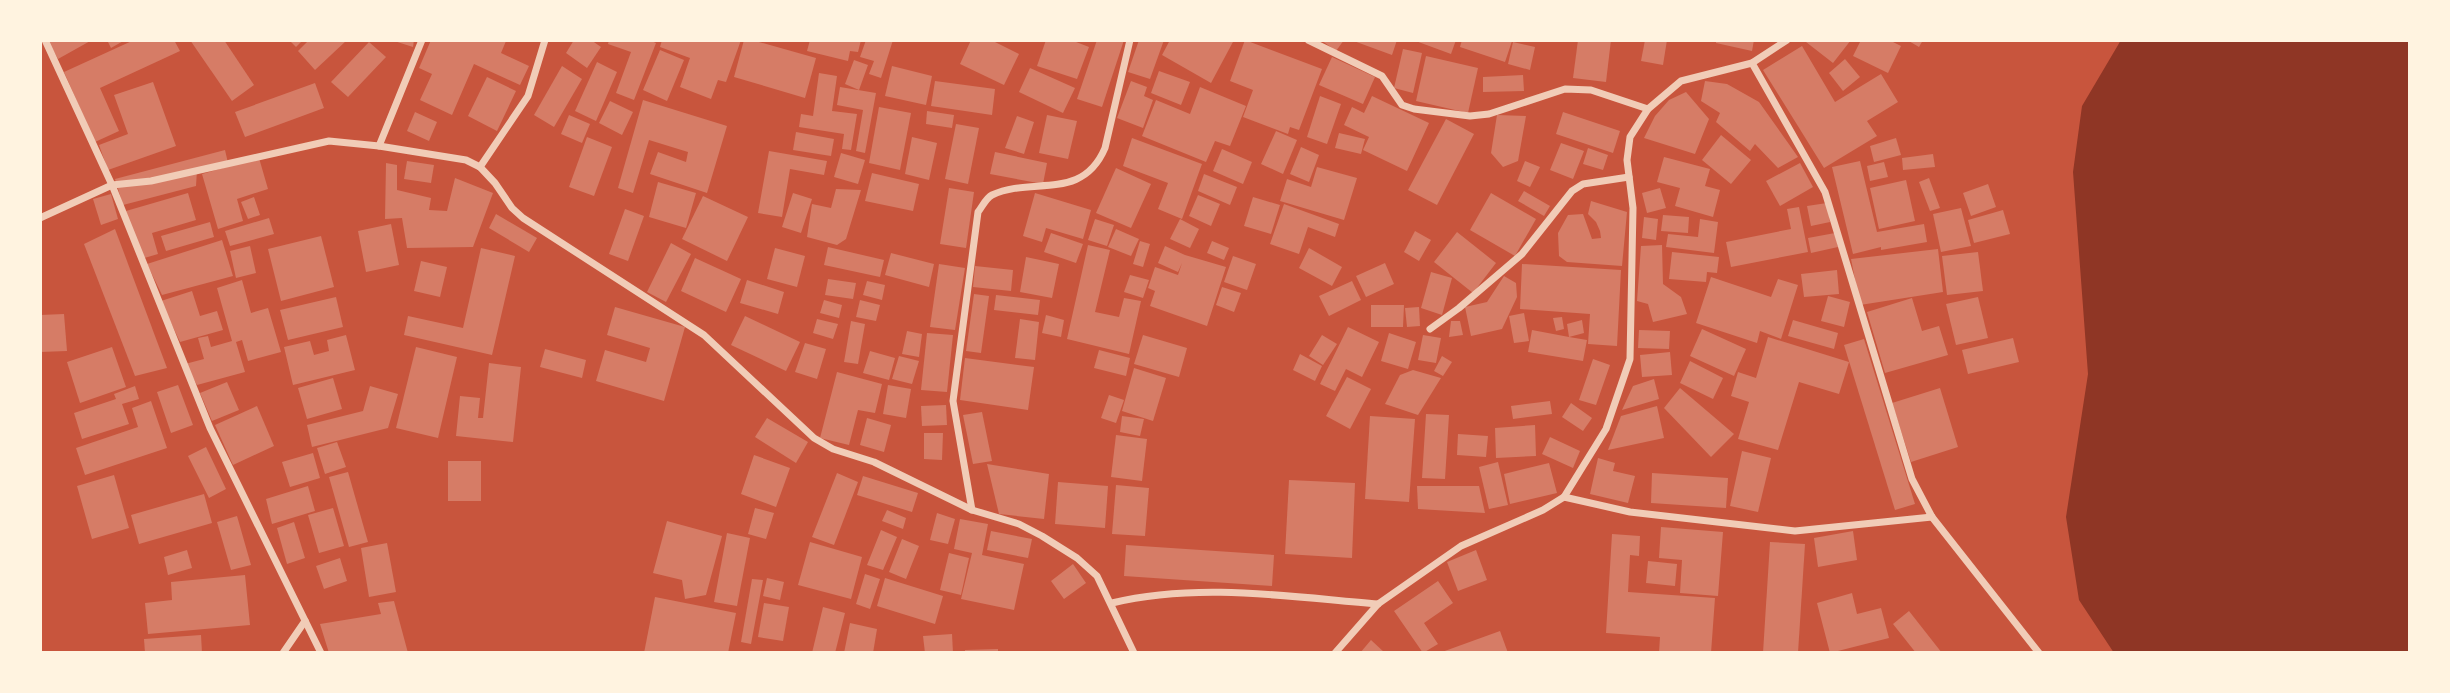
<svg xmlns="http://www.w3.org/2000/svg" width="2450" height="693" font-family="'Varela Round',sans-serif">
  <style>
    .water { fill: #8f3625 }
    .building { fill: #d67c66 }
    .lines { fill: none; stroke-linecap: round; stroke-linejoin: round }
    .minor { stroke: #f1ccb7; stroke-width: 7 }
  </style>
  <rect width="100%" height="100%" fill="#c8553d"/>
  <!-- water -->
  <path class="water" d="M2121,40H2410V653H2114L2079,600L2066,517L2088,374L2073,172L2082,106Z"/>
  <!-- building -->
  <g class="building">
    <path d="M47,40H92L58,59Z"/>
    <path d="M107,40H125L111,48Z"/>
    <path d="M134,40H174L180,51L100,88L119,131L95,142L64,72Z"/>
    <path d="M190,40H224L254,85L232,101Z"/>
    <path d="M289,40H303L296,47Z"/>
    <path d="M309,40H347L315,70L298,51Z"/>
    <path d="M391,40H414L413,47Z"/>
    <path d="M431,40H504L506,41L501,53L529,66L520,85L474,64L452,115L420,100L432,74L419,68Z"/>
    <path d="M574,40H591L601,47L587,68L566,53Z"/>
    <path d="M609,40H649L656,43L634,100L616,93L631,52L608,44Z"/>
    <path d="M662,40H741L726,82L718,80L711,99L680,87L690,58L660,47Z"/>
    <path d="M744,40H752L816,58L805,98L734,77Z"/>
    <path d="M810,40H861L858,52L850,51L848,61L807,51Z"/>
    <path d="M866,40H893L881,78L869,74L874,61L860,57Z"/>
    <path d="M971,40H991L1019,54L1004,85L960,64Z"/>
    <path d="M1046,40H1071L1089,47L1077,79L1037,66Z"/>
    <path d="M1097,40H1124L1102,107L1077,99Z"/>
    <path d="M1139,40H1164L1150,79L1128,72Z"/>
    <path d="M1170,40H1234L1211,83L1162,55Z"/>
    <path d="M1245,40L1322,69L1299,130L1290,127L1288,134L1243,117L1253,90L1230,81Z"/>
    <path d="M1321,40H1344L1336,51Z"/>
    <path d="M1351,40H1397L1392,55Z"/>
    <path d="M1413,40H1456L1451,54Z"/>
    <path d="M1462,40H1509L1512,41L1505,62L1460,47Z"/>
    <path d="M1578,40H1611L1606,82L1573,78Z"/>
    <path d="M1645,40H1667L1663,65L1641,61Z"/>
    <path d="M1716,40H1754L1752,51L1716,43Z"/>
    <path d="M1807,40H1851L1833,63L1806,42Z"/>
    <path d="M1861,40H1889L1901,46L1888,73L1853,56Z"/>
    <path d="M1907,40H1923L1919,47Z"/>
    <path d="M369,42L386,57L348,97L331,82Z"/>
    <path d="M1513,42L1535,47L1530,70L1508,64Z"/>
    <path d="M1802,46L1835,102L1881,74L1898,102L1867,121L1877,136L1824,168L1763,70Z"/>
    <path d="M1403,49L1422,53L1413,93L1394,88Z"/>
    <path d="M660,50L684,60L667,101L643,90Z"/>
    <path d="M1426,56L1478,68L1468,113L1416,101Z"/>
    <path d="M1332,57L1375,77L1363,104L1319,85Z"/>
    <path d="M1845,59L1860,77L1843,91L1829,73Z"/>
    <path d="M854,60L868,65L859,90L845,84Z"/>
    <path d="M597,62L617,72L596,121L575,111Z"/>
    <path d="M562,66L582,79L554,127L534,115Z"/>
    <path d="M892,66L932,76L926,105L885,96Z"/>
    <path d="M1030,68L1075,88L1063,113L1019,92Z"/>
    <path d="M1159,71L1190,82L1181,105L1151,93Z"/>
    <path d="M819,73L837,76L832,111L857,114L851,150L842,149L844,134L799,127L801,114L813,116Z"/>
    <path d="M1523,75L1524,91L1483,92V77Z"/>
    <path d="M487,77L516,91L497,131L468,116Z"/>
    <path d="M935,81L995,89L992,115L931,106Z"/>
    <path d="M1131,81L1147,87L1144,96L1153,100L1143,128L1117,118Z"/>
    <path d="M1705,81L1727,84L1759,102L1798,157L1778,168L1755,144L1750,151L1716,122L1720,113L1701,101Z"/>
    <path d="M153,82L176,146L108,170L99,145L128,134L114,95Z"/>
    <path d="M315,83L324,108L245,137L235,112Z"/>
    <path d="M840,87L876,93L865,153L856,151L863,110L837,105Z"/>
    <path d="M1200,87L1246,106L1230,146L1215,141L1206,162L1142,136L1156,100L1190,114Z"/>
    <path d="M1686,92L1709,119L1695,154L1644,138L1655,116L1669,100Z"/>
    <path d="M1320,96L1341,104L1327,144L1307,137Z"/>
    <path d="M1372,96L1429,123L1407,171L1363,150L1369,137L1344,125L1352,107L1364,113Z"/>
    <path d="M643,100L727,126L707,193L650,174L658,152L686,162L688,152L649,140L633,193L618,188Z"/>
    <path d="M610,101L633,112L622,135L599,123Z"/>
    <path d="M879,107L911,113L900,170L869,163Z"/>
    <path d="M927,111L954,115L952,128L926,124Z"/>
    <path d="M415,112L437,122L429,141L407,131Z"/>
    <path d="M1563,112L1620,131L1613,153L1556,134Z"/>
    <path d="M569,115L590,124L582,143L561,134Z"/>
    <path d="M1047,115L1077,121L1068,159L1039,153Z"/>
    <path d="M1497,115L1526,116L1518,161L1503,167L1491,153Z"/>
    <path d="M1017,116L1034,122L1024,154L1005,148Z"/>
    <path d="M1446,119L1474,134L1437,205L1408,190Z"/>
    <path d="M956,124L979,128L968,184L945,179Z"/>
    <path d="M1276,131L1297,140L1283,174L1261,164Z"/>
    <path d="M796,132L834,139L831,156L793,150Z"/>
    <path d="M1339,133L1365,139L1361,154L1335,148Z"/>
    <path d="M1721,135L1751,160L1731,184L1702,160Z"/>
    <path d="M587,137L612,147L594,196L569,187Z"/>
    <path d="M912,137L937,143L929,180L905,174Z"/>
    <path d="M1132,138L1202,164L1182,219L1158,209L1168,183L1123,166Z"/>
    <path d="M1896,138L1901,155L1874,162L1870,146Z"/>
    <path d="M1561,143L1584,151L1573,179L1550,170Z"/>
    <path d="M1301,147L1319,155L1309,182L1290,174Z"/>
    <path d="M1588,148L1608,155L1603,170L1583,164Z"/>
    <path d="M1222,149L1252,162L1243,184L1213,171Z"/>
    <path d="M225,150L228,163L197,170L196,186L123,205L115,179Z"/>
    <path d="M769,151L827,161L824,175L790,169L782,217L758,213Z"/>
    <path d="M995,152L1047,163L1043,184L990,174Z"/>
    <path d="M841,153L865,160L858,184L834,177Z"/>
    <path d="M1933,154L1935,167L1903,170L1902,158Z"/>
    <path d="M1664,157L1710,169L1705,186L1720,190L1713,217L1675,206L1680,188L1657,182Z"/>
    <path d="M259,158L268,189L237,199L243,221L218,229L202,174Z"/>
    <path d="M407,161L434,165L431,183L404,179Z"/>
    <path d="M1525,161L1540,167L1530,187L1517,181Z"/>
    <path d="M1860,161L1877,232L1924,224L1927,242L1881,250V247L1853,254L1832,167Z"/>
    <path d="M1884,162L1888,177L1870,181L1867,166Z"/>
    <path d="M386,163L397,165V190L431,198L429,210L447,211L455,178L493,193L473,247L407,248L402,218L385,219Z"/>
    <path d="M1800,163L1813,187L1780,206L1766,181Z"/>
    <path d="M1317,167L1357,178L1344,220L1280,201L1287,179L1311,187Z"/>
    <path d="M1116,168L1151,184L1131,228L1096,213Z"/>
    <path d="M872,173L919,184L913,211L865,201Z"/>
    <path d="M1204,174L1237,187L1230,205L1198,191Z"/>
    <path d="M1929,178L1940,208L1930,211L1919,182Z"/>
    <path d="M1906,180L1915,221L1879,229L1870,188Z"/>
    <path d="M658,182L696,193L686,228L649,217Z"/>
    <path d="M1988,184L1996,207L1971,216L1963,193Z"/>
    <path d="M949,188L974,192L966,248L940,244Z"/>
    <path d="M1660,188L1666,208L1647,213L1642,193Z"/>
    <path d="M836,189L861,190L846,239L837,245L807,237L812,204L831,208Z"/>
    <path d="M1524,191L1550,206L1544,216L1518,201Z"/>
    <path d="M188,193L196,220L152,233L158,254L141,259L126,211Z"/>
    <path d="M793,193L812,199L801,233L782,227Z"/>
    <path d="M1035,193L1091,210L1083,239L1046,228L1042,242L1023,236Z"/>
    <path d="M1491,193L1536,219L1515,256L1470,230Z"/>
    <path d="M111,194L118,219L101,225L93,199Z"/>
    <path d="M1198,195L1220,204L1211,226L1189,216Z"/>
    <path d="M703,196L748,217L727,261L682,239Z"/>
    <path d="M254,197L260,215L248,219L241,202Z"/>
    <path d="M1253,197L1280,205L1271,234L1244,226Z"/>
    <path d="M1591,201L1627,212L1622,266L1567,262L1559,256L1558,233L1568,215L1583,214L1592,239L1601,238L1600,231L1596,222L1588,214Z"/>
    <path d="M1827,203L1830,222L1811,226L1807,206Z"/>
    <path d="M1284,204L1339,224L1335,237L1308,227L1299,254L1270,244Z"/>
    <path d="M1799,207L1808,252L1731,267L1726,242L1791,229L1787,209Z"/>
    <path d="M1961,208L1971,246L1941,252L1933,214Z"/>
    <path d="M625,209L644,216L628,261L609,254Z"/>
    <path d="M2003,210L2010,234L1974,243L1968,220Z"/>
    <path d="M496,214L537,238L529,252L489,228Z"/>
    <path d="M1663,215L1689,217L1688,233L1661,231Z"/>
    <path d="M1644,217L1658,219L1656,240L1642,238Z"/>
    <path d="M269,218L274,234L230,246L225,231Z"/>
    <path d="M1095,219L1114,225L1107,246L1088,240Z"/>
    <path d="M1180,219L1199,229L1190,248L1170,239Z"/>
    <path d="M1700,219L1718,222L1714,253L1666,247L1668,234L1698,237Z"/>
    <path d="M210,222L214,237L166,251L161,236Z"/>
    <path d="M391,224L399,265L366,272L358,231Z"/>
    <path d="M115,229L167,368L135,376L84,244Z"/>
    <path d="M1116,229L1139,239L1131,256L1108,247Z"/>
    <path d="M1415,231L1431,240L1419,261L1404,252Z"/>
    <path d="M1457,232L1496,263L1473,293L1434,262Z"/>
    <path d="M1051,233L1083,244L1076,263L1044,252Z"/>
    <path d="M1835,233L1838,247L1811,253L1808,238Z"/>
    <path d="M321,236L334,287L281,301L268,249Z"/>
    <path d="M222,240L233,276L162,295L147,264Z"/>
    <path d="M1140,241L1150,244L1143,267L1133,264Z"/>
    <path d="M1212,241L1229,248L1224,260L1207,253Z"/>
    <path d="M671,243L691,254L666,302L647,292Z"/>
    <path d="M1088,245L1110,250L1095,312L1119,317L1124,298L1141,301L1129,354L1067,339Z"/>
    <path d="M1662,245L1663,284L1681,297L1687,314L1653,322L1648,304L1637,301L1641,246Z"/>
    <path d="M250,246L256,273L236,278L230,251Z"/>
    <path d="M1165,246L1185,255L1226,267L1207,326L1150,306L1155,291L1148,288L1155,267L1178,275L1182,263L1178,272L1158,263Z"/>
    <path d="M828,247L884,260L880,277L824,265Z"/>
    <path d="M481,248L515,256L492,355L404,335L408,316L463,328Z"/>
    <path d="M775,248L805,256L797,287L767,279Z"/>
    <path d="M1309,248L1342,267L1332,286L1299,268Z"/>
    <path d="M1938,249L1943,292L1860,305L1851,259Z"/>
    <path d="M1672,252L1719,257L1717,273L1707,272L1706,282L1669,279Z"/>
    <path d="M1978,252L1983,291L1947,295L1942,256Z"/>
    <path d="M891,253L934,264L929,287L885,275Z"/>
    <path d="M1233,256L1256,264L1247,290L1224,282Z"/>
    <path d="M1026,257L1059,264L1052,298L1020,292Z"/>
    <path d="M695,258L741,279L726,312L681,291Z"/>
    <path d="M421,261L447,267L440,297L414,291Z"/>
    <path d="M1385,263L1394,284L1366,297L1356,276Z"/>
    <path d="M939,264L965,268L955,330L930,327Z"/>
    <path d="M1522,264L1621,270L1617,346L1588,344L1590,314L1520,309Z"/>
    <path d="M975,266L1013,270L1011,291L973,287Z"/>
    <path d="M1837,270L1839,294L1804,297L1801,274Z"/>
    <path d="M1431,272L1452,278L1442,315L1421,308Z"/>
    <path d="M1130,275L1149,280L1143,298L1124,292Z"/>
    <path d="M1504,276L1516,283L1517,297L1502,329L1471,336L1465,307L1487,302Z"/>
    <path d="M1711,277L1771,297L1778,279L1798,285L1781,339L1760,331L1757,343L1696,323Z"/>
    <path d="M828,279L856,283L853,299L825,295Z"/>
    <path d="M242,280L251,313L268,308L281,352L248,361L242,340L236,342L245,372L197,385L185,364L204,359L198,338L208,336L211,347L232,341L217,288Z"/>
    <path d="M747,280L784,292L778,314L740,303Z"/>
    <path d="M867,281L885,285L882,300L863,295Z"/>
    <path d="M1352,281L1361,300L1329,316L1319,296Z"/>
    <path d="M1222,287L1241,293L1234,312L1216,305Z"/>
    <path d="M192,291L200,316L217,311L223,330L180,342L161,301Z"/>
    <path d="M974,294L989,296L981,353L966,351Z"/>
    <path d="M996,295L1040,300L1038,315L994,310Z"/>
    <path d="M1828,296L1850,302L1844,327L1821,321Z"/>
    <path d="M336,297L343,327L288,340L280,310Z"/>
    <path d="M1978,297L1988,338L1956,345L1946,304Z"/>
    <path d="M1912,298L1922,331L1939,326L1948,355L1885,373L1867,312Z"/>
    <path d="M824,300L842,305L839,318L820,313Z"/>
    <path d="M860,300L880,305L876,321L856,317Z"/>
    <path d="M1371,305H1404L1403,327H1371Z"/>
    <path d="M615,307L685,327L664,401L596,381L605,350L646,362L650,348L607,335Z"/>
    <path d="M1419,307L1420,326L1407,327L1405,308Z"/>
    <path d="M1524,313L1529,341L1514,343L1509,316Z"/>
    <path d="M64,314L67,351L40,352V315Z"/>
    <path d="M1046,315L1064,320L1061,337L1042,333Z"/>
    <path d="M745,316L800,342L786,371L731,345Z"/>
    <path d="M1562,317L1564,329L1556,331L1553,318Z"/>
    <path d="M817,319L838,324L833,339L813,333Z"/>
    <path d="M1020,319L1039,322L1035,360L1015,358Z"/>
    <path d="M1582,320L1584,333L1569,337L1587,340L1583,361L1528,352L1532,330L1569,337L1567,324Z"/>
    <path d="M1793,320L1838,333L1834,349L1788,336Z"/>
    <path d="M851,321L865,324L858,364L844,362Z"/>
    <path d="M1451,321H1460L1463,335L1449,337Z"/>
    <path d="M1348,327L1379,342L1362,377L1346,369L1335,391L1320,384Z"/>
    <path d="M1702,329L1746,349L1734,376L1690,356Z"/>
    <path d="M1639,330L1670,331L1669,349L1638,348Z"/>
    <path d="M907,331L922,334L919,357L902,354Z"/>
    <path d="M927,333L953,335L947,392L921,390Z"/>
    <path d="M1389,333L1416,342L1408,369L1381,361Z"/>
    <path d="M346,335L355,370L293,385L284,347L310,341L314,355L329,351L327,340Z"/>
    <path d="M1143,335L1187,348L1179,377L1134,364Z"/>
    <path d="M1322,335L1337,344L1323,365L1309,356Z"/>
    <path d="M1423,335L1441,338L1436,363L1418,360Z"/>
    <path d="M1768,337L1849,362L1839,394L1799,382L1778,450L1738,439L1749,402L1731,396L1738,372L1756,378Z"/>
    <path d="M2013,338L2019,362L1968,374L1962,350Z"/>
    <path d="M1864,339L1915,504L1895,510L1844,345Z"/>
    <path d="M805,343L826,349L817,379L795,372Z"/>
    <path d="M112,347L126,387L80,403L67,362Z"/>
    <path d="M416,347L457,357L438,438L396,428Z"/>
    <path d="M545,349L586,360L582,378L540,367Z"/>
    <path d="M1099,350L1130,358L1126,376L1094,368Z"/>
    <path d="M870,351L895,358L889,380L863,373Z"/>
    <path d="M1670,352L1672,375L1642,377L1640,355Z"/>
    <path d="M1300,354L1322,366L1315,381L1293,370Z"/>
    <path d="M899,356L919,361L912,384L892,379Z"/>
    <path d="M1442,356L1452,362L1443,376L1434,371Z"/>
    <path d="M965,358L1034,367L1028,410L960,400Z"/>
    <path d="M1593,359L1610,365L1596,405L1579,400Z"/>
    <path d="M1690,361L1723,378L1713,399L1680,383Z"/>
    <path d="M489,363L521,367L513,442L456,436L460,396L480,398L478,418H483Z"/>
    <path d="M1134,368L1166,378L1153,421L1122,411Z"/>
    <path d="M1413,370L1441,378L1418,415L1385,404L1400,375Z"/>
    <path d="M837,372L882,384L875,413L858,410L849,445L820,438Z"/>
    <path d="M1347,377L1371,389L1350,429L1326,416Z"/>
    <path d="M333,378L342,409L307,419L298,388Z"/>
    <path d="M1654,379L1659,399L1622,410L1633,386Z"/>
    <path d="M227,382L239,410L212,421L200,393Z"/>
    <path d="M178,385L193,425L171,433L157,392Z"/>
    <path d="M888,385L911,389L906,418L883,414Z"/>
    <path d="M135,386L139,399L122,404L129,424L82,439L74,413L116,399L114,394Z"/>
    <path d="M370,386L398,394L388,428L312,447L307,425L363,411Z"/>
    <path d="M1680,388L1734,434L1711,457L1664,408Z"/>
    <path d="M1940,388L1958,447L1911,462L1892,403Z"/>
    <path d="M1109,395L1124,400L1116,423L1101,418Z"/>
    <path d="M151,401L167,448L85,475L76,448L138,427L132,408Z"/>
    <path d="M1550,401L1552,414L1513,419L1511,406Z"/>
    <path d="M1571,403L1592,418L1583,431L1562,417Z"/>
    <path d="M946,405L947,425L922,426L921,406Z"/>
    <path d="M257,406L274,446L233,465L215,425Z"/>
    <path d="M1657,406L1664,438L1608,450L1621,416Z"/>
    <path d="M982,412L992,461L973,464L963,415Z"/>
    <path d="M1426,414L1449,415L1445,479L1422,478Z"/>
    <path d="M1122,416L1144,419L1140,436L1120,432Z"/>
    <path d="M1370,416L1415,419L1409,502L1365,499Z"/>
    <path d="M767,418L808,442L796,463L755,437Z"/>
    <path d="M867,418L891,425L884,452L860,445Z"/>
    <path d="M1535,425L1536,456L1496,458L1495,428Z"/>
    <path d="M924,433H943L942,460L924,459Z"/>
    <path d="M1458,434L1488,436L1486,457L1457,455Z"/>
    <path d="M1116,435L1147,439L1142,481L1111,477Z"/>
    <path d="M1550,437L1580,451L1573,468L1542,454Z"/>
    <path d="M337,442L346,467L325,474L317,448Z"/>
    <path d="M206,447L226,489L209,498L188,456Z"/>
    <path d="M1742,451L1771,458L1758,512L1730,506Z"/>
    <path d="M313,453L320,478L290,487L282,462Z"/>
    <path d="M754,455L790,468L776,507L741,494Z"/>
    <path d="M1598,458L1615,463L1613,471L1635,476L1628,503L1590,494Z"/>
    <rect x="448" y="461" width="33" height="40"/>
    <path d="M1498,462L1508,505L1489,509L1479,467Z"/>
    <path d="M1549,463L1557,493L1510,504L1504,474Z"/>
    <path d="M987,464L1049,474L1044,519L999,514Z"/>
    <path d="M348,472L368,542L349,547L329,477Z"/>
    <path d="M837,473L858,482L834,545L812,537Z"/>
    <path d="M1652,473L1728,478L1726,508L1651,503Z"/>
    <path d="M114,475L129,528L92,539L77,486Z"/>
    <path d="M863,476L918,493L912,512L857,495Z"/>
    <path d="M1289,480L1355,483L1352,558L1285,554Z"/>
    <path d="M1058,482L1108,486L1105,528L1055,524Z"/>
    <path d="M1116,485L1149,488L1145,536L1112,534Z"/>
    <path d="M308,486L315,511L272,524L266,499Z"/>
    <path d="M1417,486H1479L1485,513L1418,509Z"/>
    <path d="M204,494L212,523L139,544L131,515Z"/>
    <path d="M333,508L344,546L319,553L308,515Z"/>
    <path d="M755,508L774,513L766,539L748,534Z"/>
    <path d="M887,510L906,518L903,529L882,521Z"/>
    <path d="M937,513L955,519L948,544L930,540Z"/>
    <path d="M237,516L251,565L231,570L217,522Z"/>
    <path d="M960,519L988,524L982,555L1024,564L1014,610L961,599L972,553L954,549Z"/>
    <path d="M667,521L722,536L706,595L685,599L682,580L653,573Z"/>
    <path d="M294,522L305,558L287,564L277,528Z"/>
    <path d="M1661,527L1723,532L1718,596L1680,593L1682,560L1659,558Z"/>
    <path d="M881,530L897,537L883,570L867,565Z"/>
    <path d="M991,531L1032,539L1028,558L987,550Z"/>
    <path d="M1853,531L1857,560L1818,567L1814,538Z"/>
    <path d="M727,533L750,538L737,606L714,602Z"/>
    <path d="M1612,534L1640,536L1639,556L1630,555L1628,592L1715,598L1711,653H1659L1660,637L1606,633Z"/>
    <path d="M902,539L919,546L906,579L889,572Z"/>
    <path d="M810,542L862,557L851,599L798,585Z"/>
    <path d="M1770,542L1805,544L1798,653H1763Z"/>
    <path d="M387,543L396,592L369,597L361,548Z"/>
    <path d="M1126,545L1274,555L1272,586L1124,576Z"/>
    <path d="M187,550L192,568L168,575L164,557Z"/>
    <path d="M1476,550L1487,580L1458,591L1447,562Z"/>
    <path d="M949,553L969,558L961,595L940,590Z"/>
    <path d="M340,558L347,581L324,589L316,566Z"/>
    <path d="M1648,561L1677,564L1675,586L1646,583Z"/>
    <path d="M1073,564L1086,583L1064,599L1051,581Z"/>
    <path d="M865,574L880,579L870,609L856,604Z"/>
    <path d="M245,575L250,625L148,634L145,603L172,600L171,582Z"/>
    <path d="M767,578L784,582L780,600L763,596Z"/>
    <path d="M885,578L943,596L935,624L877,606Z"/>
    <path d="M752,579L763,580L751,644L741,642Z"/>
    <path d="M1438,581L1453,603L1424,623L1438,644L1423,653L1394,611Z"/>
    <path d="M1852,593L1857,614L1881,608L1889,638L1830,653L1817,603Z"/>
    <path d="M655,597L736,613L728,653H644Z"/>
    <path d="M394,601L408,653H329L320,624L381,614L378,603Z"/>
    <path d="M764,603L789,607L783,641L758,637Z"/>
    <path d="M823,607L845,613L835,653H812Z"/>
    <path d="M1909,611L1942,653H1916L1893,624Z"/>
    <path d="M850,623L877,629L873,653H844Z"/>
    <path d="M1500,631L1508,653H1442V652Z"/>
    <path d="M952,634L953,653H925L923,636Z"/>
    <path d="M201,635L202,653H145L144,639Z"/>
    <path d="M1371,640L1385,653H1360Z"/>
    <path d="M998,649V653H965V650Z"/>
  </g>
  <g class="lines">
    <!-- minor -->
    <g class="minor">
      <path d="M45,40L112,185L210,428L321,653"/>
      <path d="M1308,40L1382,76L1402,105L1414,109L1470,116L1489,114L1565,89L1591,90L1648,109"/>
      <path d="M1752,63L1825,192L1912,479L1932,517L2039,653"/>
      <path d="M379,146L422,40"/>
      <path d="M480,167L528,96L545,40"/>
      <path d="M40,218L112,185L151,181L329,141L379,146L466,160L480,167L495,183L512,208L523,218L704,335L814,438L833,449L874,462L972,510L1019,524L1042,536L1077,558L1097,576L1134,653"/>
      <path d="M1430,329L1459,308L1522,254L1572,191L1583,184L1629,177"/>
      <path d="M1564,497L1630,512L1795,531L1932,517"/>
      <path d="M972,510L953,401L978,212C982,207 986,198 992,195C1033,176 1082,202 1105,148L1130,40"/>
      <path d="M1112,603C1199,582 1290,597 1378,604"/>
      <path d="M283,653L305,621"/>
      <path d="M1335,653L1378,604L1461,546L1543,510L1564,497L1606,429L1630,359L1633,208L1627,160L1630,137L1648,109L1681,81L1752,63L1787,40"/>
    </g>
  </g>
  <!-- border -->
  <rect width="2450" height="693" fill="none" stroke="#fff3e0" stroke-width="84"/>
</svg>
